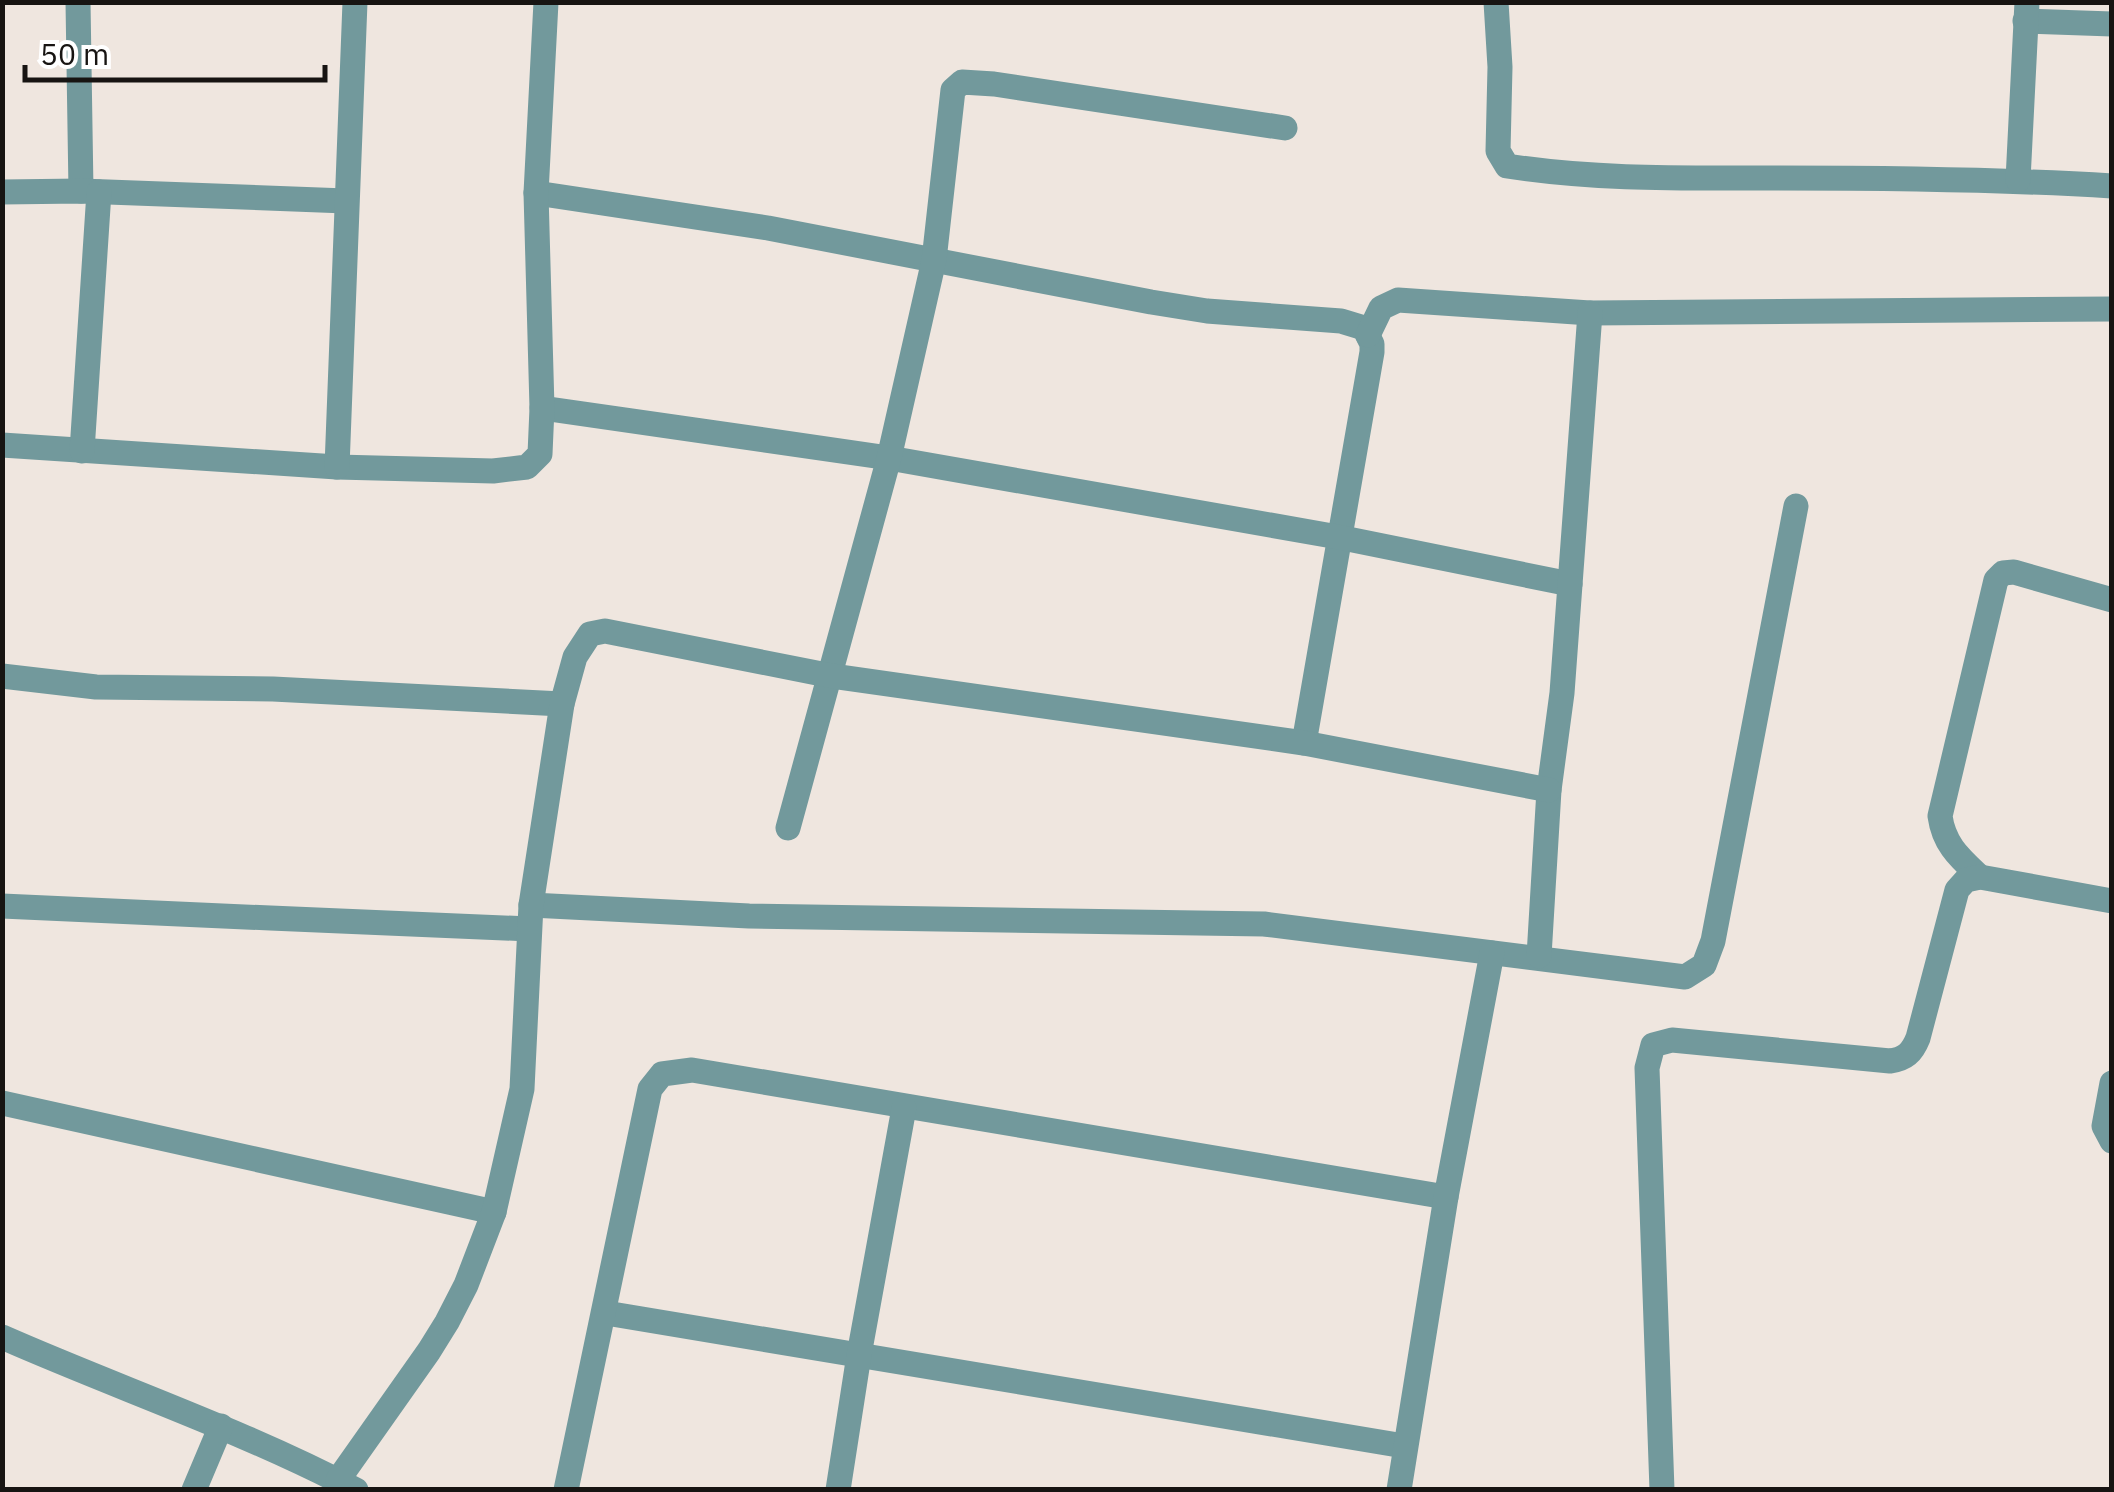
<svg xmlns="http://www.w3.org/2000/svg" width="2114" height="1492" font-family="'IBM Plex Sans',sans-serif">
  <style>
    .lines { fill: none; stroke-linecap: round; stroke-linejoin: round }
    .street { stroke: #72999c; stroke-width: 25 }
  </style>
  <rect width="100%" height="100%" fill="#efe6df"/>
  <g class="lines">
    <!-- street -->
    <g class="street">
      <path d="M78,2L81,191"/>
      <path d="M1496,2L1500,67L1498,151L1507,166C1596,180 1685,178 1775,178C1887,178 1999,179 2112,186"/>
      <path d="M2025,21L2112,24"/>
      <path d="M2018,180L2027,2"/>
      <path d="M2,192L81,191L346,201"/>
      <path d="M536,193L768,228L1151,302L1207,311L1341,321L1364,328L1372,344V352L1304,743"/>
      <path d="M1368,335L1381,308L1398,300L1590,313L2112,309"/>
      <path d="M542,408L889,458L1338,537L1570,584"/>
      <path d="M2,445L337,467L493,471L527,467L540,454L542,408L536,193L546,2"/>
      <path d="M82,451L99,192"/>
      <path d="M337,467L355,2"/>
      <path d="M2,676L96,687L273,689L562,704"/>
      <path d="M788,828L889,458L934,260L953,90L962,82L994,84L1285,128"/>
      <path d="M1980,877C1960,858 1944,845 1940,816L1996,580L2003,573L2014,572L2112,600"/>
      <path d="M531,905L749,916L1264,924L1685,977L1704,965L1713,941L1796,506"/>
      <path d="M2,906C178,915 353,921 529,929"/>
      <path d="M1539,956L1549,790L1562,693L1590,313"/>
      <path d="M2112,1083L2104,1126L2112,1141"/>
      <path d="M2,1103L494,1212"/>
      <path d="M606,1313L1404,1446"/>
      <path d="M2,1337C120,1389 242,1430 356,1490"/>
      <path d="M338,1480L429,1351L447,1322L466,1285L494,1212L522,1089L531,905L562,704L575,657L590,634L605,631L832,676L1304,743L1549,790"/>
      <path d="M194,1490L221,1426"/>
      <path d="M566,1490L650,1089L662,1074L692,1070L1446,1197"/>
      <path d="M838,1490L859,1355L904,1108"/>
      <path d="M1399,1490L1446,1197L1492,953"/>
      <path d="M1662,1490L1647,1068L1653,1045L1672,1040L1890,1061C1905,1059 1912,1053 1918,1038L1957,890L1966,880L1980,877L2112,901"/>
    </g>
  </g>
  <!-- border -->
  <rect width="2114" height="1492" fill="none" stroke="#171412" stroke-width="10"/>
  <!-- scale -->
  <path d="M25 65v15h300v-15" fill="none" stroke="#171412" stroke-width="5"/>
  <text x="40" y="65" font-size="30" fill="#171412" stroke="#ffffff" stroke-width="8" paint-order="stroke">50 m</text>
</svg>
